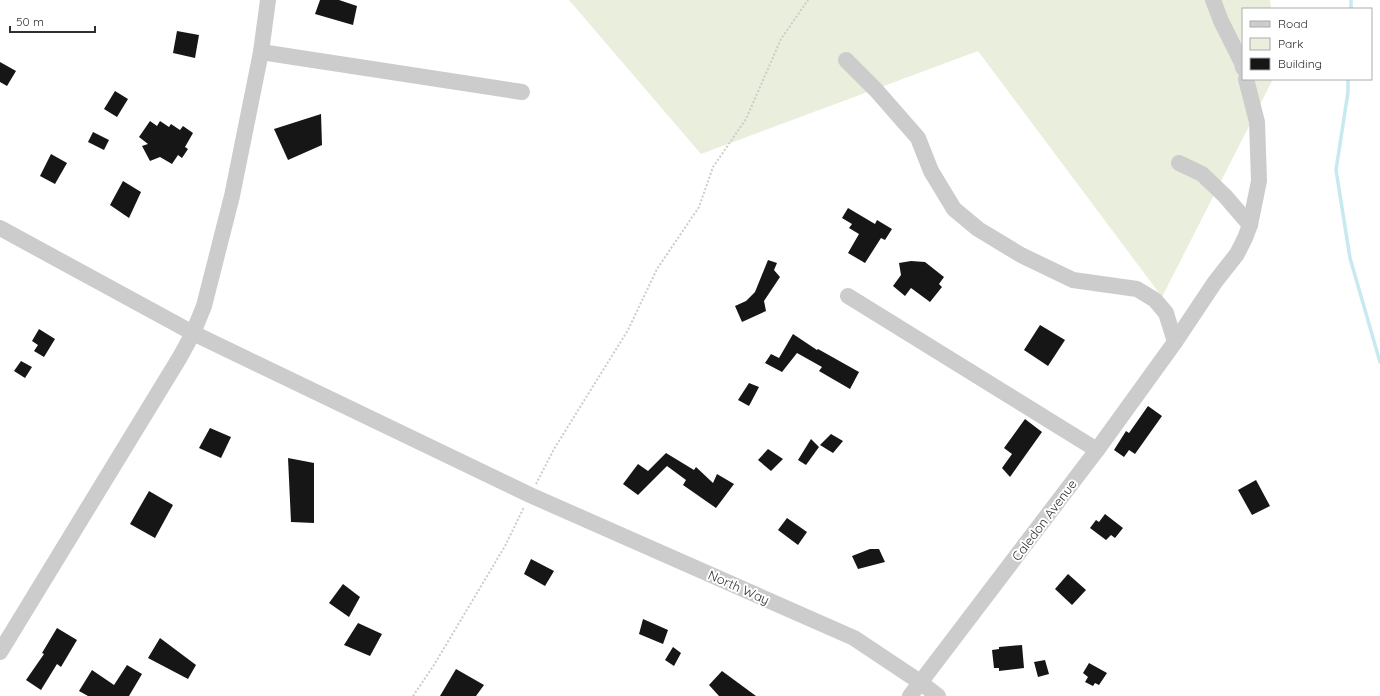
<svg xmlns="http://www.w3.org/2000/svg" width="1380" height="696" font-family="Quicksand,sans-serif">
  <style>
    .green { fill: #eaeedc }
    .lines { fill: none; stroke-linecap: round; stroke-linejoin: round }
    .stream { stroke: #c7e9ef; stroke-width: 3.5 }
    .building { fill: #161616 }
    .path { stroke: #ccc; stroke-width: 2; stroke-dasharray: 2 2; stroke-linecap: butt }
    .minor { stroke: #ccc; stroke-width: 16 }
    .labels { text-anchor: middle; dominant-baseline: central; stroke-width: 4; stroke-linejoin: round; paint-order: stroke }
    .street-label { font-size: 13px; fill: #2f2f2f; stroke: #fff }
  </style>
  <rect width="100%" height="100%" fill="#fff"/>
  <!-- green -->
  <path class="green" d="M569,0H1270L1271,9H1243V79H1273L1162,297L978,51L701,154Z"/>
  <g class="lines">
    <!-- stream -->
    <g class="stream">
      <path d="M1351,9V0"/>
      <path d="M1348,79V92L1336,170L1350,258L1380,362"/>
    </g>
  </g>
  <!-- building -->
  <g class="building">
    <path d="M320,0H339L357,6L353,25L315,14Z"/>
    <path d="M177,31L199,35L195,58L173,53Z"/>
    <path d="M0,62L16,71L7,86L0,82Z"/>
    <path d="M115,91L128,99L117,117L104,109Z"/>
    <path d="M321,114L322,145L288,160L274,129Z"/>
    <path d="M150,121L157,126L160,121L169,127L171,124L180,130L183,126L193,133L185,147L188,149L182,158L178,155L172,164L160,157L150,161L142,146L148,144L139,137Z"/>
    <path d="M93,132L109,140L104,150L88,142Z"/>
    <path d="M51,154L67,163L55,184L40,176Z"/>
    <path d="M123,181L141,192L129,218L110,205Z"/>
    <path d="M848,208L875,224L877,220L892,229L885,240L881,238L865,263L848,253L859,234L849,228L852,224L842,218Z"/>
    <path d="M768,260L777,263L774,270L780,277L764,301L766,311L742,322L735,306L746,301L755,292Z"/>
    <path d="M911,261L925,262L944,277L939,284L942,287L930,302L911,288L905,296L893,286L901,275L899,263Z"/>
    <path d="M1040,325L1065,340L1048,366L1024,350Z"/>
    <path d="M39,329L55,339L44,357L34,351L38,345L32,341Z"/>
    <path d="M793,334L817,350L818,349L859,372L850,389L819,371L822,367L797,353L782,372L765,363L771,354L779,358Z"/>
    <path d="M21,361L32,367L25,378L14,371Z"/>
    <path d="M749,383L759,387L749,406L738,400Z"/>
    <path d="M1148,406L1162,416L1135,454L1129,450L1124,457L1114,450L1126,431L1129,433Z"/>
    <path d="M1025,419L1042,432L1010,477L1002,468L1012,454L1004,448Z"/>
    <path d="M210,428L231,437L221,458L199,448Z"/>
    <path d="M831,434L843,441L833,453L820,445Z"/>
    <path d="M811,439L819,447L806,465L798,460Z"/>
    <path d="M768,449L783,459L771,471L758,460Z"/>
    <path d="M666,453L694,470L696,467L713,483L717,474L734,484L716,508L683,485L686,480L667,466L638,495L623,484L638,464L648,471Z"/>
    <path d="M288,458L314,463V523L291,522Z"/>
    <path d="M1256,480L1270,506L1252,515L1238,490Z"/>
    <path d="M149,491L173,505L155,538L130,524Z"/>
    <path d="M1105,514L1123,528L1115,538L1111,535L1106,540L1090,528L1096,520L1099,522Z"/>
    <path d="M787,518L807,532L798,545L778,530Z"/>
    <path d="M870,549H879L885,562L858,569L852,556Z"/>
    <path d="M531,559L554,571L545,586L524,574Z"/>
    <path d="M1068,574L1086,590L1072,605L1055,589Z"/>
    <path d="M343,584L360,597L349,617L329,603Z"/>
    <path d="M643,619L668,630L663,644L639,634Z"/>
    <path d="M358,623L382,634L370,656L344,645Z"/>
    <path d="M57,628L77,640L61,667L57,664L41,690L26,680L44,654L42,653Z"/>
    <path d="M160,638L196,665L188,679L148,658Z"/>
    <path d="M1022,645L1024,668L999,671V668H994L992,650L999,649V647Z"/>
    <path d="M673,647L681,653L674,666L665,660Z"/>
    <path d="M1045,660L1049,674L1038,677L1034,662Z"/>
    <path d="M1089,663L1107,673L1099,685L1095,683L1093,686L1085,682L1088,677L1083,673Z"/>
    <path d="M127,665L142,674L129,696H88L79,691L92,670L114,685Z"/>
    <path d="M456,669L484,685L476,696H440Z"/>
    <path d="M722,671L756,696H719L709,685Z"/>
  </g>
  <g class="lines">
    <!-- path -->
    <g class="path">
      <path d="M536,484L554,449L628,330L657,269L699,207L713,167L746,119L781,39L808,0"/>
      <path d="M413,696L434,665L505,546L524,507"/>
    </g>
    <!-- minor -->
    <g class="minor">
      <path d="M1213,0L1221,21L1242,63L1243,68"/>
      <path d="M261,52L522,92"/>
      <path d="M846,60L876,90L918,138L931,171L954,209L978,229L1021,255L1073,280L1137,289L1155,300L1166,313L1175,342"/>
      <path d="M1179,163L1202,174L1225,196L1250,225"/>
      <path d="M0,228L193,333L530,495L854,638L920,682L938,696"/>
      <path d="M848,296L1097,450"/>
      <path d="M0,652L180,357L193,333L204,306L232,196L261,52L268,0"/>
      <path d="M910,696L1097,450L1175,342L1215,282L1237,254L1245,238L1250,225L1259,181L1257,122L1246,79"/>
    </g>
  </g>
  <g class="labels">
    <!-- street labels -->
    <g class="street-label">
      <text transform="translate(1044 520) rotate(-53)">Caledon Avenue</text>
      <text transform="translate(739 587) rotate(24)">North Way</text>
    </g>
  </g>
  <!-- legend -->
  <rect x="1242" y="8" width="130" height="72" fill="#ffffff" stroke="#acacac"/>
  <rect x="1250" y="21" width="20" height="6" fill="#cccccc" stroke="#acacac"/>
  <text x="1278" y="28" font-size="12" fill="#2f2f2f">Road</text>
  <rect x="1250" y="38" width="20" height="12" fill="#eaeedc" stroke="#acacac"/>
  <text x="1278" y="48" font-size="12" fill="#2f2f2f">Park</text>
  <rect x="1250" y="58" width="20" height="12" fill="#161616" stroke="#acacac"/>
  <text x="1278" y="68" font-size="12" fill="#2f2f2f">Building</text>
  <!-- scale -->
  <path d="M10 26v6h85v-6" fill="none" stroke="#2f2f2f" stroke-width="2"/>
  <text x="16" y="26" font-size="12" fill="#2f2f2f" stroke="#ffffff" stroke-width="3" paint-order="stroke">50 m</text>
</svg>
